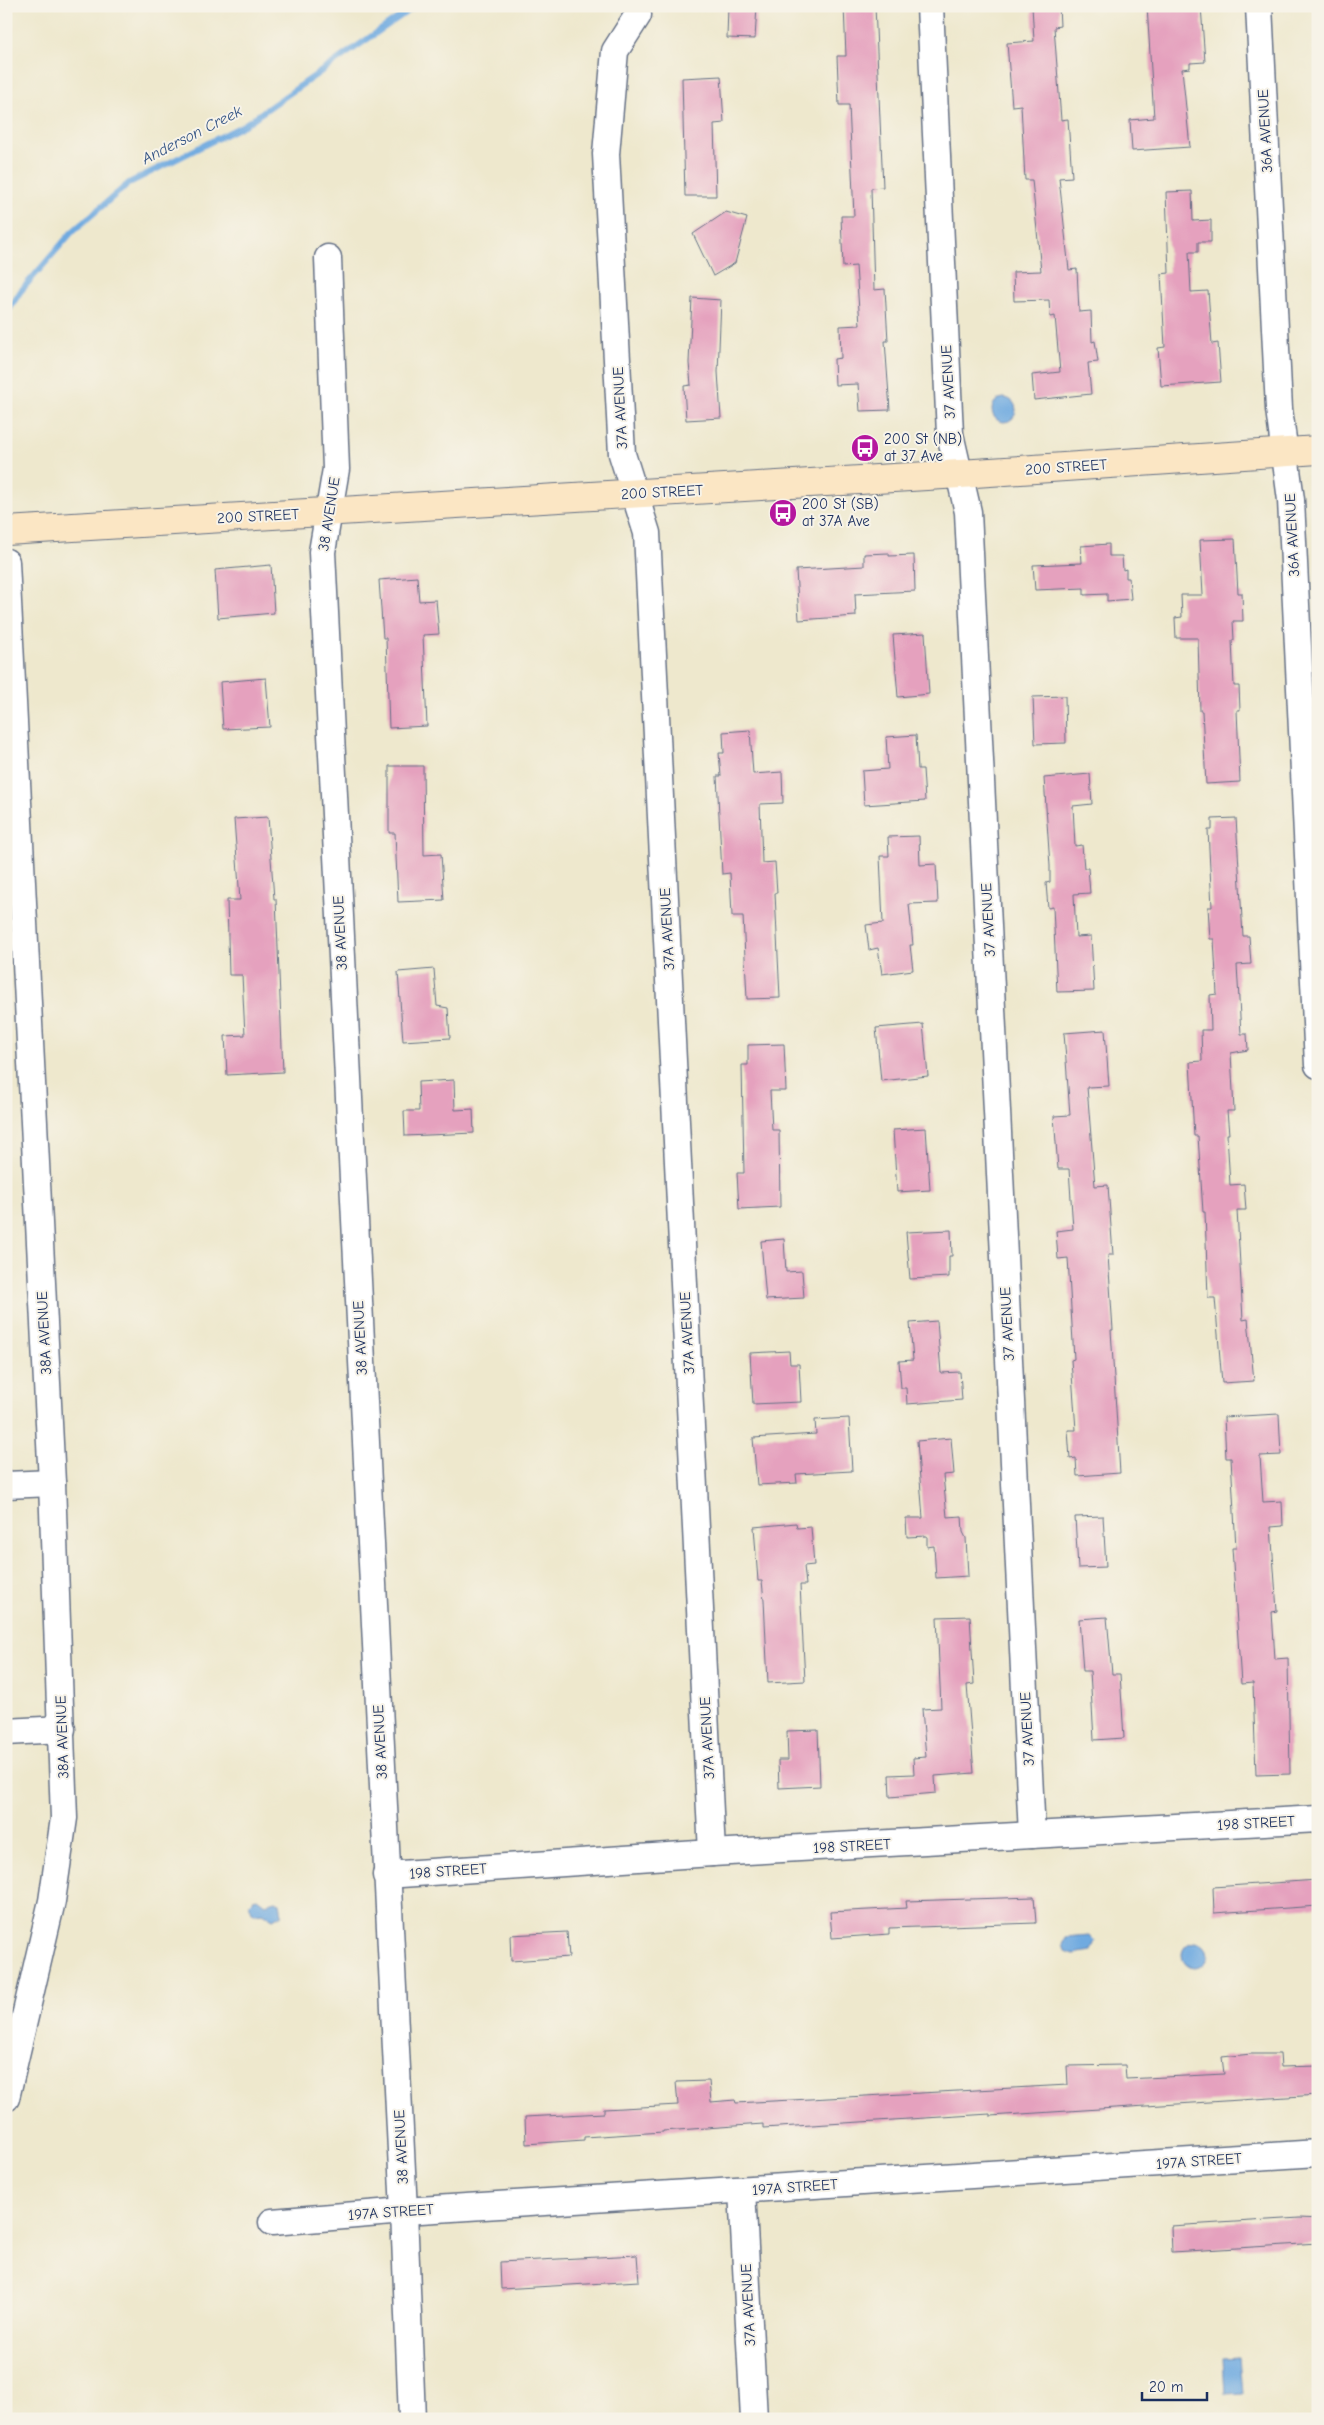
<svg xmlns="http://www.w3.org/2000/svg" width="1324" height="2425" font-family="'Comic Neue',sans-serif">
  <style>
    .water { fill: #6faae0; stroke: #456c9f }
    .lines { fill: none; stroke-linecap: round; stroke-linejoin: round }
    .stream { stroke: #6faae0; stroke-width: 6 }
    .building { fill: #e5a1be }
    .minor-casing { stroke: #657085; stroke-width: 29 }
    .secondary-casing { stroke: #657085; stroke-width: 30 }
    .minor { stroke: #fff; stroke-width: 26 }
    .secondary { stroke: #fbe6c4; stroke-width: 28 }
    .labels { text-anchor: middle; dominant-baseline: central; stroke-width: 4; stroke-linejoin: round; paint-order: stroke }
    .street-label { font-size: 15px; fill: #1b2f5e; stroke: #f7f3e8 }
    .poi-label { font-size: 15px; fill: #1b2f5e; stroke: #f7f3e8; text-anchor: start }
    .water-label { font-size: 16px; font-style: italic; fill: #345485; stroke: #f7f3e8 }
  </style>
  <rect width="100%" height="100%" fill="#f7f3e8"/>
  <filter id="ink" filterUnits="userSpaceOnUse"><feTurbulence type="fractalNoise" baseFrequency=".02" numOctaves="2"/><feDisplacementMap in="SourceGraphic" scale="10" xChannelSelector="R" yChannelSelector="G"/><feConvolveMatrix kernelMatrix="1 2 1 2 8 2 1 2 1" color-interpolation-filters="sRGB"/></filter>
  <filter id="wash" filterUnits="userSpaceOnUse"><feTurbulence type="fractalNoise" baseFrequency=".0096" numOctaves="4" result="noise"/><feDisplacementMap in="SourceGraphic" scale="20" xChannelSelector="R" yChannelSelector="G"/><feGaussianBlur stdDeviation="1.12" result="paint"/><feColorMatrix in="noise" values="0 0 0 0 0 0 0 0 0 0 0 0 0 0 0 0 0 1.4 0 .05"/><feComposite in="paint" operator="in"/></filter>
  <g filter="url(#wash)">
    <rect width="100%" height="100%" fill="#eee8cd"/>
    <!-- water -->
    <g class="water">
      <circle cx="1004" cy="410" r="12"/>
      <path d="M257,1898L265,1904L275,1901L280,1903L282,1914L273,1919L263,1913L255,1914L252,1912L249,1904L253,1899Z"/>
      <path d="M1089,1935L1095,1941L1091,1951L1073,1954L1065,1951L1063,1944L1066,1937Z"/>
      <circle cx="1195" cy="1955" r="13"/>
      <path d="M1240,2357L1243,2393L1225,2394L1223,2358Z"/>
    </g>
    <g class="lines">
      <!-- stream -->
      <path class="stream" d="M6,315L20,292L72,232L129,183L244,125L415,6"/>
    </g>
    <g id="blocks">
      <!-- building -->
      <g class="building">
        <path d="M728,6H757L755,39L727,38Z"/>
        <path d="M844,6H875L883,187L871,188L874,290L885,289L888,341H885L890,410L860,411L858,384L835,385L834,359L841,358L840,326L860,325L856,266L843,267L841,216H854L849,105H839L837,56H846Z"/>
        <path d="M1032,6H1059L1060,26L1054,27L1061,120L1068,119L1072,177L1059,178L1069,270L1077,269L1079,312L1091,311L1092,342L1095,341L1098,362L1088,363L1091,394L1034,400L1032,375L1060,372L1055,316L1050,317L1049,300L1014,301L1013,272L1041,271L1032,180H1025L1021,105L1012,106L1007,43L1034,41Z"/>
        <path d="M1147,6H1201L1205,62L1190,63V68L1182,69L1190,147L1132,151L1130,120L1154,118Z"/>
        <path d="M721,76L724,123L714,124L716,196H685L682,78Z"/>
        <path d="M1192,191L1193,221L1211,220V242H1198V252H1189L1191,292L1208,291L1212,344L1218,343L1221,382L1161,386L1158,348L1165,347L1161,274L1169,273L1166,192Z"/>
        <path d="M726,212L747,218L735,263L713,276L693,234Z"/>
        <path d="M692,298L721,300L718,372L721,418L686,420L684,386L691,385L689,363Z"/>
        <path d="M1235,539L1238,593H1242L1243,621H1233L1234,640H1232L1234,686H1239L1240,710H1237L1240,782L1206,784L1202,711H1200L1198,638H1176L1175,618L1182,617L1181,595H1203L1200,540Z"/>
        <path d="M1109,544V556H1122L1123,570L1126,569V578H1129L1131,599L1107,601V594L1084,595V588L1035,590L1033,565L1082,563L1081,546Z"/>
        <path d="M889,553V556L914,555L915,591L855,594L856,616L799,620L796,570L864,566V554Z"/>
        <path d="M271,565L274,613L218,618L215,570Z"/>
        <path d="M417,577L419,601L436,600L439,634L423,635L427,726L389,728L386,638H383L379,580Z"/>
        <path d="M925,633L929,694L898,697L893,635Z"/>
        <path d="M266,678L270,727L223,729L220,682Z"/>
        <path d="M1065,696L1066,743L1035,744L1033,697Z"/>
        <path d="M750,730L753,774L782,772L783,803L760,804L762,863L775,862L777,893H775L780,998L747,999L743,916H732L730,873L722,874L717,776H721L719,753H724L723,732Z"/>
        <path d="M916,735L918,769H923L925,801L864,805L862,771L888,769L886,737Z"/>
        <path d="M389,766H423L424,855L441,854L444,900L398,902L395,833H389Z"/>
        <path d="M1090,774L1092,804L1073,806L1075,846L1082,845L1084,868H1088L1090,893L1074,894L1076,937L1091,936L1094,991L1057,992L1053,907L1048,908L1046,883L1050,882V866L1044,778Z"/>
        <path d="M268,817L274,899H276L283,1072L227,1075L225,1036L245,1035L242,975H229L227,900H240L234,819Z"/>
        <path d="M1236,818L1243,936H1249L1251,964L1237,965L1241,1034H1247L1248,1050L1231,1053L1234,1111H1227L1229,1134H1227L1230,1185L1244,1184L1246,1210H1237L1243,1320L1248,1319L1254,1381L1222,1383L1215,1298H1208L1205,1212H1203L1198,1136H1194L1190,1062L1202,1061L1201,1030H1211L1210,995L1217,994L1214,939H1210L1208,907H1212L1208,830H1212V819Z"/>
        <path d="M919,836L920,865L936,864L938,903L909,904L913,945H910L913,970L882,974L878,948L869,950L866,925L883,923L880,856H889L888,837Z"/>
        <path d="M434,969L437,1006L448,1008L450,1038L403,1041L398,972Z"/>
        <path d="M923,1024L928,1076L881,1081L876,1028Z"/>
        <path d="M1105,1030L1109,1086L1087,1087L1095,1186L1108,1185L1113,1255H1108L1113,1330H1111L1120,1473L1077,1476L1076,1458L1070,1459L1068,1430H1076L1071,1360L1074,1359L1068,1258L1058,1259L1056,1231L1073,1229L1069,1169H1058L1054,1116L1070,1115L1064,1033Z"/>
        <path d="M784,1044L786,1091H770L772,1130H779L780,1207L739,1209L737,1173H744L742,1065H748V1045Z"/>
        <path d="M454,1080L455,1110L473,1109L474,1133L405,1136L404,1111H419L418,1082Z"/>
        <path d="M926,1128L930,1190L897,1192L893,1130Z"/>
        <path d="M951,1230L952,1256H949V1277L910,1279L906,1232Z"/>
        <path d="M784,1239L786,1272L802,1271L804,1298L766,1300L761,1241Z"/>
        <path d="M937,1321L941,1373L960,1372L962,1400L907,1404L906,1388H901L899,1361L913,1360L910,1323Z"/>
        <path d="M789,1351L790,1364H799L801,1402L753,1404L750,1353Z"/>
        <path d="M1279,1414L1281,1455L1260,1456L1263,1502L1282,1501L1283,1526L1271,1527L1277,1611L1272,1612L1275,1659L1288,1658L1290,1774L1256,1775L1253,1683L1241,1684L1232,1548H1236L1231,1458H1226L1224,1417Z"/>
        <path d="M849,1418L852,1471L796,1474L797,1483L757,1485L753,1438L816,1434L815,1420Z"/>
        <path d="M951,1438L954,1474L943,1475L947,1517L962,1516L963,1532L966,1538L968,1576L936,1578L934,1546L927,1547V1536L907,1537L906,1518H923L917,1441Z"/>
        <path d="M1103,1516L1106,1567L1078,1568L1075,1517Z"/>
        <path d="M796,1523L797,1528L811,1527L814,1565L804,1566L806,1585H800L805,1681L768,1683L764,1600L762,1581H758L754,1527Z"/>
        <path d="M970,1616L974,1684L967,1685L974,1773L935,1776L936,1793L890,1797L889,1775L914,1774L913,1758L926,1757L922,1709L941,1708L937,1617Z"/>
        <path d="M1107,1617L1112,1674H1120L1124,1738L1094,1740L1090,1671H1083L1079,1619Z"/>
        <path d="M818,1730L820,1786L779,1788L778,1760H788L787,1731Z"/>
        <path d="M1318,1880V1906L1214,1913L1213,1887Z"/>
        <path d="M1034,1897L1036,1923L889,1928V1934L832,1938L830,1912L907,1908L906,1901Z"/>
        <path d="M567,1932L569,1957L511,1961L510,1935Z"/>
        <path d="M1251,2054H1280L1281,2067L1318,2066V2095L990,2116V2114L763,2128V2124L663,2131V2132L584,2137V2140L526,2144L525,2117L604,2113V2109L678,2105L676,2082L709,2081L711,2102L735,2100L736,2103L1068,2085L1067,2066L1125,2065L1126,2079L1224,2074L1222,2057Z"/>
        <path d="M1300,2218L1318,2219V2243L1172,2252L1171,2226Z"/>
        <path d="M637,2255L639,2281L501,2289L500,2262Z"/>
      </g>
    </g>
  </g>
  <g filter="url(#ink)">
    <use href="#blocks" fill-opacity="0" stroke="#657085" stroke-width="1"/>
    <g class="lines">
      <defs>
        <g id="minor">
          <path d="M930,6L950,434L968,512L1032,1835"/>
          <path d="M1259,6L1279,409L1291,500L1318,1065"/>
          <path d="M638,15L615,51L606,154L622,454L647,533L712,1853"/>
          <path d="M328,258L336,469L322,552L404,2211L412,2419"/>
          <path d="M6,562L52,1483L64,1818L52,1901L6,2098"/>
          <path d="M6,1485L52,1483"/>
          <path d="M6,1732L62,1729"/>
          <path d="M386,1875L712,1853L1318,1819"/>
          <path d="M742,2190L754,2419"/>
          <path d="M272,2222L404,2211L1318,2153"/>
        </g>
        <path id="secondary" d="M6,531L960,474L1318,450"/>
      </defs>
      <!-- minor casing -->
      <use href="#minor" class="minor-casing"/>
      <!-- secondary casing -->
      <use href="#secondary" class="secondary-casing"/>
      <!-- minor -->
      <use href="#minor" class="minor"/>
      <!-- secondary -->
      <use href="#secondary" class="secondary"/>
    </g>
  </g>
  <!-- icons -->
  <defs>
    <symbol id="bus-disc" viewBox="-11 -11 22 22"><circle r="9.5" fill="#b5179e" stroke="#f7f3e8"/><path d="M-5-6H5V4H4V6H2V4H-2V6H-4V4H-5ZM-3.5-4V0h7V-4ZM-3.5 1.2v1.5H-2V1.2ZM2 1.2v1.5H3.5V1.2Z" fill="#fff"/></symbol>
  </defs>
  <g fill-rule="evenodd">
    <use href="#bus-disc" x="849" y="432" width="32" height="32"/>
    <use href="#bus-disc" x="767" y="497" width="32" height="32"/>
  </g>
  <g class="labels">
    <!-- street labels -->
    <g class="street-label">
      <text transform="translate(1265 131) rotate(-93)">36A AVENUE</text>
      <text transform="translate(948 382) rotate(-93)">37 AVENUE</text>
      <text transform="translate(620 408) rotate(-93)">37A AVENUE</text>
      <text transform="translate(1066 467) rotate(-4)">200 STREET</text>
      <text transform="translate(662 492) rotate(-3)">200 STREET</text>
      <text transform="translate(329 514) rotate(-81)">38 AVENUE</text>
      <text transform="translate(258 516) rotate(-3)">200 STREET</text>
      <text transform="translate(1292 535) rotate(-93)">36A AVENUE</text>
      <text transform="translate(988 920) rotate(-93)">37 AVENUE</text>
      <text transform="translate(667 929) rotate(-93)">37A AVENUE</text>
      <text transform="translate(340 933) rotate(-93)">38 AVENUE</text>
      <text transform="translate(1007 1324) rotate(-93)">37 AVENUE</text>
      <text transform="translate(44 1333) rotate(-93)">38A AVENUE</text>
      <text transform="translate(687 1333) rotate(-93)">37A AVENUE</text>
      <text transform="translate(360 1338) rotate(-93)">38 AVENUE</text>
      <text transform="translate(1027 1729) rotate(-93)">37 AVENUE</text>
      <text transform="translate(62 1737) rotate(-92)">38A AVENUE</text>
      <text transform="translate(707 1738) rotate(-93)">37A AVENUE</text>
      <text transform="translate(380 1742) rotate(-93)">38 AVENUE</text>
      <text transform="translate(1256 1823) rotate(-3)">198 STREET</text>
      <text transform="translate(852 1846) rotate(-3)">198 STREET</text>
      <text transform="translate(448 1871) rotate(-4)">198 STREET</text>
      <text transform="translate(401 2147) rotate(-93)">38 AVENUE</text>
      <text transform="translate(1199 2161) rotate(-4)">197A STREET</text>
      <text transform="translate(795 2187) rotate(-4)">197A STREET</text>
      <text transform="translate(391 2212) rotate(-4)">197A STREET</text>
      <text transform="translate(748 2305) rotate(-93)">37A AVENUE</text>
    </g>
    <!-- poi labels -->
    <g class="poi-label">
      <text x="884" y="439">200 St (NB)<tspan x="884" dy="17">at 37 Ave</tspan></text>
      <text x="802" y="504">200 St (SB)<tspan x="802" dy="17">at 37A Ave</tspan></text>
    </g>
    <!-- water labels -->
    <g class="water-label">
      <text transform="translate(192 135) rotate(-27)">Anderson Creek</text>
    </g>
  </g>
  <!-- margin -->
  <rect width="1324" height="2425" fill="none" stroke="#f7f3e8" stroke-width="25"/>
  <!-- scale -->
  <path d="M1142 2392v8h65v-8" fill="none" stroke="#1b2f5e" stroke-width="2.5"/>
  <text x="1149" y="2392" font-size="15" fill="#1b2f5e" stroke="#f7f3e8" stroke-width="4" paint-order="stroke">20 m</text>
</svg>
